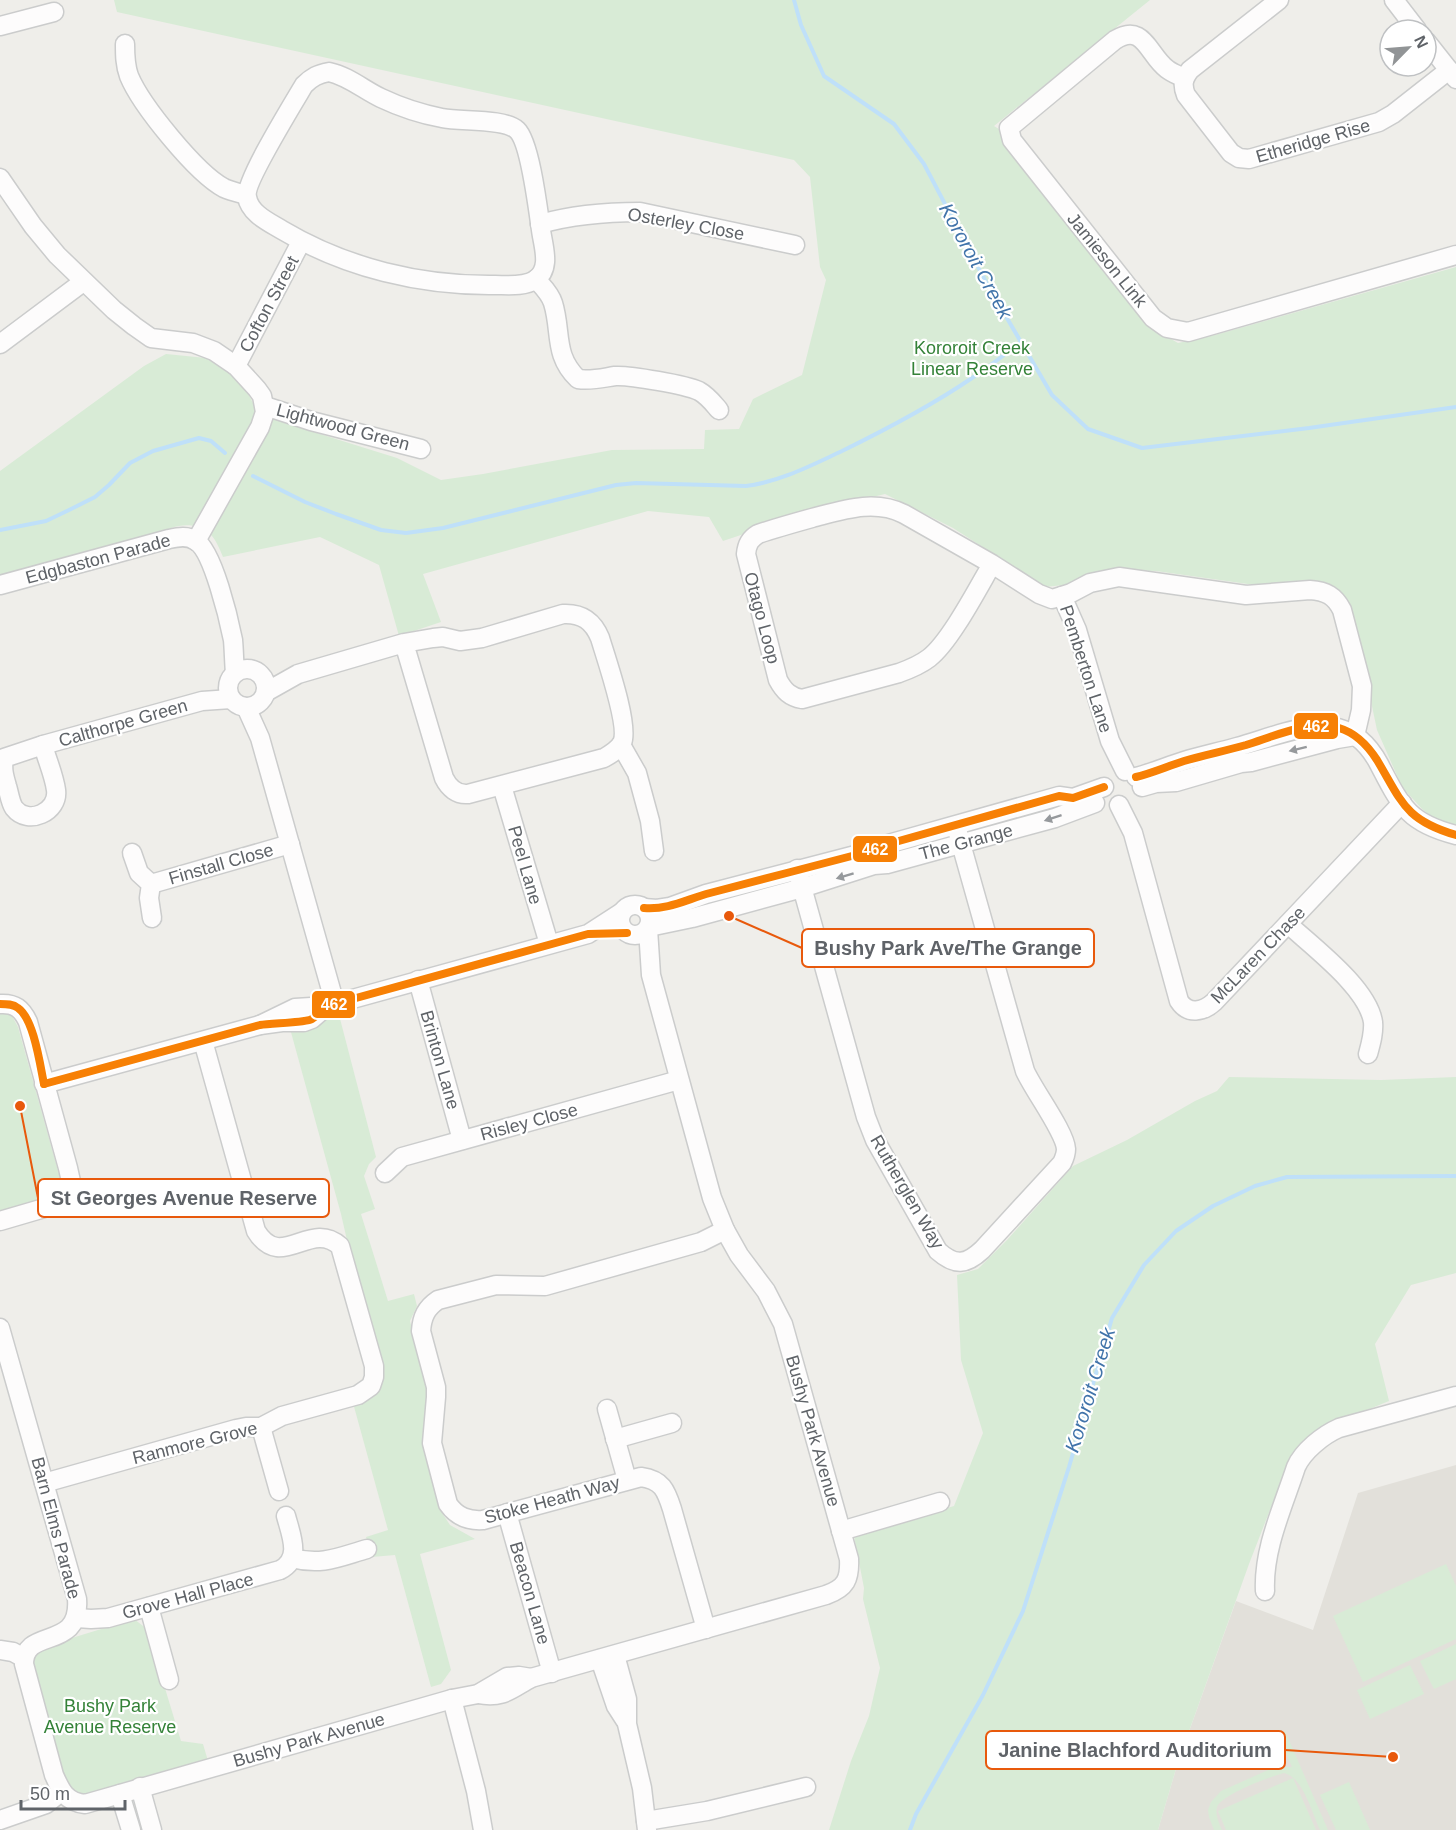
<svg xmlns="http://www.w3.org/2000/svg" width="1456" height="1830" font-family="Helvetica,sans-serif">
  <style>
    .education { fill: #e2e0da }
    .green { fill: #d8ebd6 }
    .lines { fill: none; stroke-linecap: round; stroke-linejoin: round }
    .stream { stroke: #bfe0f9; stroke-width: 4 }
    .minor-casing { stroke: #cbcccc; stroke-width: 21 }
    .minor { stroke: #fdfcfc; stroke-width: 18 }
    .bus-1-casing { stroke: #fff; stroke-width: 12 }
    .bus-1 { stroke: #f78005; stroke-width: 8 }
    .oneway { fill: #96999c }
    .labels { text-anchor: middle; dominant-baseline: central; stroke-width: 4.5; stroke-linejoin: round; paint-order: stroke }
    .street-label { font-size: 18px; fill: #5f6368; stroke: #fff }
    .park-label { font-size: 18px; fill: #348238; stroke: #fff }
    .water-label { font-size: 20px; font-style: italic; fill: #4174aa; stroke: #fff }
    .leader { fill: none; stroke: #e8590c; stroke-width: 2 }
    .callout-dot { fill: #e8590c; stroke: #fff; stroke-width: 2 }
    .callout { fill: #fff; stroke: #e8590c; stroke-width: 2 }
    .callout-label { font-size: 20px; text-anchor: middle; font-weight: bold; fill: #5f6368 }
    .line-badge { stroke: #fff; stroke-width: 2 }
    .badge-label { font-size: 16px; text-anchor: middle; font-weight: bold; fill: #fff }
  </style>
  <rect width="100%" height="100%" fill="#efeeea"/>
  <!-- education -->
  <path class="education" d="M1456,1465V1830H1158L1178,1762L1236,1601L1313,1630L1358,1493Z"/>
  <!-- green -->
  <g class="green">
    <path d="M114,0H1150L994,126L1002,131L1159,332L1178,343L1215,335L1456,267V825L1440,823L1422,809L1402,787L1377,730L1358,640L1343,594L1317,581L1255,585L1156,571L1113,570L1064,585L1045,587L953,528L885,494L810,512L723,541L709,517L648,511L423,574L441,622L399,636L379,565L320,537L223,557C220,550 216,540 211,535C192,519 175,526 155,534L0,578V471L144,366L166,354L206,358L233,376L249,395L257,411L288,424L397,458L441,480L483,474L612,450L704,449L705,430L739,429L753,399L802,375L826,280L820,267L810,177L794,160L117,12Z"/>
    <path d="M0,1011L12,1016L18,1027L62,1185L59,1194L52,1200L0,1215Z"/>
    <path d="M338,1011L376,1157L369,1164L364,1176L375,1209L361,1214L388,1301L414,1294L417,1306L410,1321L427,1390L424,1450L442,1513L450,1525L475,1539L420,1554L451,1670L441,1684L431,1687L395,1555L372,1557L366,1537L388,1530L353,1403L369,1397L349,1249L341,1214L289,1025Z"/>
    <path d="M1229,1077L1381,1080L1456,1077V1273L1411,1285L1375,1344L1389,1401L1323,1428L1287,1466L1249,1564L1178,1762L1158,1830H829L851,1761L869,1716L880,1668L863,1599L864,1588L854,1536L954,1506L983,1433L961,1360L957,1275L978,1269L1007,1240L1073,1166L1127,1140L1195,1101L1217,1091Z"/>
    <path d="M1446,1564L1456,1586V1639L1363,1682L1333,1616Z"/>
    <path d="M134,1619L147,1629L181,1741L203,1744L208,1761L83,1795L70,1791L65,1783L31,1658L39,1648Z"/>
    <path d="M1456,1644V1679L1434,1689L1420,1661Z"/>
    <path d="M1410,1665L1424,1694L1370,1719L1357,1690Z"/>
    <path d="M1285,1731L1328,1830H1320C1312,1813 1303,1777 1284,1773C1271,1776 1221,1795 1217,1807C1215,1815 1219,1823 1222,1830H1214L1209,1817L1208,1810L1211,1802L1221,1791L1275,1767H1292L1278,1734Z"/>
    <path d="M1293,1778L1316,1830H1226L1218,1811Z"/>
    <path d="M1349,1782L1370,1830H1336L1320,1795Z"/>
  </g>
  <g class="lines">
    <!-- stream -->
    <g class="stream">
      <path d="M794,0L801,25L824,76L894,124L924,164L987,284L1052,395L1088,429L1142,448L1309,428L1456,407"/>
      <path d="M253,476L305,502L336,514L381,530L406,533L443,528L616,485L636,483L746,486C779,482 810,466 840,452C885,430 931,406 972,378C989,367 1005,354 1021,342"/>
      <path d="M0,530L46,521L67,511L95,497L109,485L130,463L153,451L199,438L211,441L225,453"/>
      <path d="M910,1830L916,1814L983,1695L1023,1611L1069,1467L1112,1318L1144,1265L1176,1231L1213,1206L1255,1186L1287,1177L1456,1176"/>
    </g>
    <defs>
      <g id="minor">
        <path d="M1279,0L1190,70C1183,79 1182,85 1186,95L1231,153L1239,158L1249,159L1379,122L1393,114L1449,70"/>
        <path d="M1394,0L1417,30"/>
        <path d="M0,26L54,12"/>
        <path d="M1426,41L1456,79"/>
        <path d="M125,44C125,55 125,65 129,76C141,105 196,173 224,188C231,191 239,193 246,195"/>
        <path d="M329,72C348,76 364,90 381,98C400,107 421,114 442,118C460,122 504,118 517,130C530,142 538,209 541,230C543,246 552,269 535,280C524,287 507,285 495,285C421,286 346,268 282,230C269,222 250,214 247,197C244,183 294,102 304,85C312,77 318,74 329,72Z"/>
        <path d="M1184,78C1178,75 1172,73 1167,69C1148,55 1144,22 1115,40L1009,128L1012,140L1153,318L1167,328L1188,332L1456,255"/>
        <path d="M0,178L33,226L57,255L114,310L134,326L151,338L193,343L214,351L236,366L257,389L262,396L265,412L260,427L196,541"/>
        <path d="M540,224C572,215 607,212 640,212L795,245"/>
        <path d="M536,279C542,286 550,293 553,303C562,332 553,355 578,379C591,381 602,378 615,376C630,375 686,385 699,391C708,396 713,403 719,410"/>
        <path d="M0,344L83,282"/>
        <path d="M236,366L301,242"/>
        <path d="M265,406L311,421L421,449"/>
        <path d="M992,564C978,588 950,642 929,658C920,665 910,669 899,673L802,699C790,697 784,691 778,680L746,554C747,544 750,539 758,534C776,528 794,523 812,518C843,510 874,499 904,514L992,564L1039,594L1052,599L1071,593L1090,583L1119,577L1246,595L1310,590C1326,591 1335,596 1342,610L1362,686L1361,710L1355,736"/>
        <path d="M0,585L169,539C178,537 188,535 196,541C213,551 229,620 233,640C234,651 234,662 235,673"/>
        <path d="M1062,596L1077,630L1110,741L1125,771"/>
        <circle cx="247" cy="688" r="19"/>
        <path d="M266,692L298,674L404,643L433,638L443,637L460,641L482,638L563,614C582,613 593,621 600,638C606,658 630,727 622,743C618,750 611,754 604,758L468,794C457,795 449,788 444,778L404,643"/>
        <path d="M246,707L260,738L335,1004"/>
        <path d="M43,745C47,760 54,775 56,790C59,812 28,826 14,808C10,802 9,792 7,786C4,776 2,769 4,758Z"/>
        <path d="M43,745L202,701L231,699"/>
        <path d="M621,745L637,773L650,821L654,851"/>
        <path d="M1136,777C1152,773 1168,766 1184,761C1201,756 1219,752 1237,747C1267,739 1299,724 1331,727C1353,729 1369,745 1379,764C1401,806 1408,823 1456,835"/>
        <path d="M502,786L549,944"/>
        <path d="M1142,787L1156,783L1176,782L1241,763L1251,762L1337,739L1355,736"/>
        <path d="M1119,805L1133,833L1179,1001C1188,1015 1203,1012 1214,1002L1402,803"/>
        <path d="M132,853L139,873L151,884L149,898L152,918"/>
        <path d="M797,869L866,1117L875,1140L938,1251C955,1266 966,1265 982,1250L1062,1163C1064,1159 1066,1154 1066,1149C1065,1132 1034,1091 1025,1071L956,826"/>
        <path d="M151,884L290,844"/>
        <circle cx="635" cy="920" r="15"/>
        <path d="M644,908L657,909L670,907L706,894L871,851L881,846L1059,796L1073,798L1104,787"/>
        <path d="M1288,924C1313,947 1368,988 1373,1022C1374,1033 1371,1043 1368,1054"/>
        <path d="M649,927L692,918L802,888L874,865L887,864L1055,818L1095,803"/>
        <path d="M418,980L462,1140"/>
        <path d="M0,1004C15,1003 22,1009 28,1022L68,1168L72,1186L64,1199L58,1204L0,1221"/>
        <path d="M260,1025L295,1008L327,1006L588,934L622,912"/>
        <path d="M44,1084L260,1025L282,1022H304L312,1019L327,1006"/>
        <path d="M385,1173L402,1157L679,1080"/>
        <path d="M0,1328L77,1599C81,1652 24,1626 24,1664L54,1775C61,1791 66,1802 85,1804L452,1699L478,1694L507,1677L519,1676L531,1678"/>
        <path d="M607,1409L627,1480"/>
        <path d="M261,1427L279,1491"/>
        <path d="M615,1439L672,1423"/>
        <path d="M44,1483L236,1429L246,1427H261L282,1416L358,1395L371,1386L374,1377V1366L340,1246C310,1219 281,1272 256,1231L203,1041"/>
        <path d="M507,1513L552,1673"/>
        <path d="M841,1531L940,1502"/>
        <path d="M292,1558C322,1566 339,1557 367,1549"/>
        <path d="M1265,1591C1263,1549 1283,1507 1296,1467C1303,1451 1323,1435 1339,1428L1456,1396"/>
        <path d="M149,1607L169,1680"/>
        <path d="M77,1618L91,1619L108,1618L280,1570C302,1559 291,1535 286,1516"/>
        <path d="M706,1629L672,1509C666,1490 662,1480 641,1477L483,1520C468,1521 457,1517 448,1504L432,1443L436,1397V1387L421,1331C422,1317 426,1308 438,1300L496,1285L545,1286L701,1242L725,1230"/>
        <path d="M0,1650L13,1652L24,1658"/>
        <path d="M615,1655L627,1699V1724L642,1788L647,1830"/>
        <path d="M600,1659L616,1706L625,1720"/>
        <path d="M478,1694C503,1699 511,1689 531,1678L826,1595C846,1588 850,1579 849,1559L783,1324L766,1291L739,1255L725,1230L712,1198L651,975L648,929"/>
        <path d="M452,1699L476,1791L483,1830"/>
        <path d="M140,1787L152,1830"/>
        <path d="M120,1794L131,1830"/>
        <path d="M0,1820L46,1804L61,1792"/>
        <path d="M646,1821L707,1811L806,1787"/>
      </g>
    </defs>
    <!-- minor casing -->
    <use href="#minor" class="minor-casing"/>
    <!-- minor -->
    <use href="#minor" class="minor"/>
    <defs>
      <g id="bus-1">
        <path d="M1136,777C1152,773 1168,766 1184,761C1204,755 1225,751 1246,745C1275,736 1308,720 1339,728C1356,733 1368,746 1377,760C1402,802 1405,820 1456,835"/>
        <path d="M644,908C669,910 687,899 710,893C764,879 817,865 871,851L881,846L1059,796L1073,798L1104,787"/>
        <path d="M0,1004C7,1004 13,1004 18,1008C34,1019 40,1065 44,1084"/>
        <path d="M44,1084L260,1025C271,1023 305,1023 312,1019C318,1015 322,1010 327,1006L588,934L627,933"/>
      </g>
    </defs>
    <!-- bus-1 casing -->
    <use href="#bus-1" class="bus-1-casing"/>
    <!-- bus-1 -->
    <use href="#bus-1" class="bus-1"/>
  </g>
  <!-- one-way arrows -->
  <defs><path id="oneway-solid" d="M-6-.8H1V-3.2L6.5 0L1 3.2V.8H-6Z" transform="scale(1.5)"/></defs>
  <g class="oneway">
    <use href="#oneway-solid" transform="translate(1298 749) rotate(166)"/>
    <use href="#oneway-solid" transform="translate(1053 818) rotate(162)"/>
    <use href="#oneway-solid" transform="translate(845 876) rotate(163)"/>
  </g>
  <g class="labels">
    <!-- street labels -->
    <g class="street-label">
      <text transform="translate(1313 141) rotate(-16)">Etheridge Rise</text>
      <text transform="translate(686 224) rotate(10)">Osterley Close</text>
      <text transform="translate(1107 260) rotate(51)">Jamieson Link</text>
      <text transform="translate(269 304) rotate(-62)">Cofton Street</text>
      <text transform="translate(343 427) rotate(15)">Lightwood Green</text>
      <text transform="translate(98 559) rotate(-15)">Edgbaston Parade</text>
      <text transform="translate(762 618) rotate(75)">Otago Loop</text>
      <text transform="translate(1086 669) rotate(72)">Pemberton Lane</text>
      <text transform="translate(123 723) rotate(-16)">Calthorpe Green</text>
      <text transform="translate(966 842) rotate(-15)">The Grange</text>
      <text transform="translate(221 864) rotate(-16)">Finstall Close</text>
      <text transform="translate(525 865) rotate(74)">Peel Lane</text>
      <text transform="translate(1258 955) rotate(-46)">McLaren Chase</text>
      <text transform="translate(440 1060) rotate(74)">Brinton Lane</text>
      <text transform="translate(529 1122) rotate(-15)">Risley Close</text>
      <text transform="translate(907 1192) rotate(60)">Rutherglen Way</text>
      <text transform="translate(813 1431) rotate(74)">Bushy Park Avenue</text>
      <text transform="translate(195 1443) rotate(-14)">Ranmore Grove</text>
      <text transform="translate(552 1500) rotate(-15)">Stoke Heath Way</text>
      <text transform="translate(56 1528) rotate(75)">Barn Elms Parade</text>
      <text transform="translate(530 1593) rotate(74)">Beacon Lane</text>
      <text transform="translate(188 1596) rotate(-15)">Grove Hall Place</text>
      <text transform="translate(309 1740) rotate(-16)">Bushy Park Avenue</text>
    </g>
    <!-- park labels -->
    <g class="park-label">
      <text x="972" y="348">Kororoit Creek<tspan x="972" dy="21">Linear Reserve</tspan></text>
      <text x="110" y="1706">Bushy Park<tspan x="110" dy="21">Avenue Reserve</tspan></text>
    </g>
    <!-- water labels -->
    <g class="water-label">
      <text transform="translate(976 261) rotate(61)">Kororoit Creek</text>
      <text transform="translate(1090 1390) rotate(-73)">Kororoit Creek</text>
    </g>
  </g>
  <!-- callouts -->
  <path class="leader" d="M729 916L802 948M20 1106L38 1198M1393 1757L1285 1750"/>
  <g class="callout-dot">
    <circle cx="729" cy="916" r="6"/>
    <circle cx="20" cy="1106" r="6"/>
    <circle cx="1393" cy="1757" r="6"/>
  </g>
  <g class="callout">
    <rect x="802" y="929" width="292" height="38" rx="6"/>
    <rect x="38" y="1179" width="291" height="38" rx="6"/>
    <rect x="986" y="1731" width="299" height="38" rx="6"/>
  </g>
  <g class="callout-label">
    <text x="948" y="955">Bushy Park Ave/The Grange</text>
    <text x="184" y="1205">St Georges Avenue Reserve</text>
    <text x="1135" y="1757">Janine Blachford Auditorium</text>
  </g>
  <g class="line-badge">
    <rect x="1293" y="712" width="46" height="28" rx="6" fill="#f78005"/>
    <rect x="852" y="835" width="46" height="28" rx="6" fill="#f78005"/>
    <rect x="311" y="990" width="45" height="29" rx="6" fill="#f78005"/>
  </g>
  <g class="badge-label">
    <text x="1316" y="732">462</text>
    <text x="875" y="855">462</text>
    <text x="334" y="1010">462</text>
  </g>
  <!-- north arrow -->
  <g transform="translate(1408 48) rotate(65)"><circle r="28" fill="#ffffff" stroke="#bfc1c3" stroke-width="1.5"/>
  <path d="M0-4.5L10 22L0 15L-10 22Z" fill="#919496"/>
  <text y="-9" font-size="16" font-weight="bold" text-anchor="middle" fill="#5f6368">N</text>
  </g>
  <!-- scale -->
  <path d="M21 1800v9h104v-9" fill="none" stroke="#5f6368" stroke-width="3"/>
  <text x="30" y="1800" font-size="18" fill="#5f6368" stroke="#ffffff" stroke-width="4.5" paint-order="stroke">50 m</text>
</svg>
